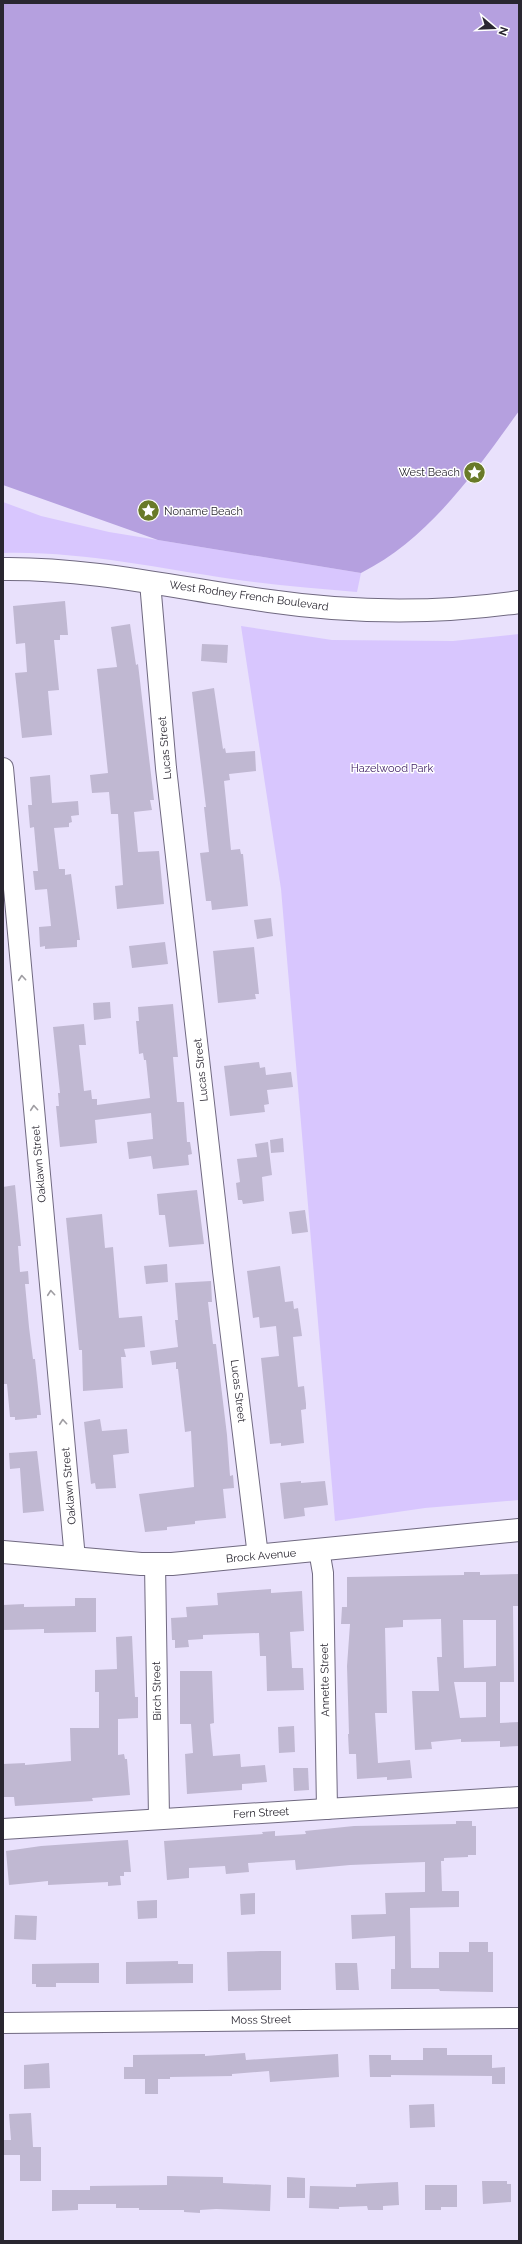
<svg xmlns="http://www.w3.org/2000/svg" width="522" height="2244" font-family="Raleway,sans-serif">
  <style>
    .green { fill: #d8c6fe }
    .water { fill: #b5a0df }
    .building { fill: #c0b8d2; fill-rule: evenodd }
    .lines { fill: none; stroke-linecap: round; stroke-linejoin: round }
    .street-casing { stroke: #706980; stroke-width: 22 }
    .secondary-casing { stroke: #706980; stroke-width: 24 }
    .street { stroke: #fff; stroke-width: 20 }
    .secondary { stroke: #fff; stroke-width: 22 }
    .oneway { stroke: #9f9da2 }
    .labels { text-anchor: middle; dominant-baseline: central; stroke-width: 3; stroke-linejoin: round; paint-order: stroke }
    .poi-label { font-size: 11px; fill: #292630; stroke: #fff; text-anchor: end }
    .street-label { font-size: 11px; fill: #292630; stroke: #fff }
    .park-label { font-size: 11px; fill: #3b1a63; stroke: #fff }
  </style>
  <rect width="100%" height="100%" fill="#e9e1fc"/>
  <!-- green -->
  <g class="green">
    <path d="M3,502L41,516L109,532L361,573L357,592C315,588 274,585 232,579C156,568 81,551 3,553Z"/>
    <path d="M241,626L332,640L453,641L519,634V1500L425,1508L335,1521L281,889Z"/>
  </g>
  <!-- water -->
  <path class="water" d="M3,3H519V411C475,472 430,538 361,573L158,540L3,485Z"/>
  <!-- building -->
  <g class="building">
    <path d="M65,601L68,635H60V640H54L59,690L48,691L52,735L22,738L15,673L27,672L25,643L16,644L13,606Z"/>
    <path d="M130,624L136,665L138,664L154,800H150L152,810L134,812L138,852L159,851L164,904L117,909L115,886L123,885L118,814H111L109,792L92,793L90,775L108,773L97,669L117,667L111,627Z"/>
    <path d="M202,644L228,645L227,663L201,661Z"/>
    <path d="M214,688L223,749L225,748L226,753L255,751L256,771L229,774L230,780L224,781L231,850L240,849L241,854H243L248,906L212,910L211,901H206L200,853L209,852L204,807H206L192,692Z"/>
    <path d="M50,775L52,803L78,801L79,815L71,816L72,822L69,823V827L54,828L59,869H65V875L71,874L80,940H77V947L45,949V946L40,947L39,927L51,926L47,889L35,890L33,871H38L34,827L30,828L28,805H32L30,777Z"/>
    <path d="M271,918L273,936L257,939L254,920Z"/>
    <path d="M165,942L168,964L132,968L129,946Z"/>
    <path d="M254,947L259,994H255L256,999L218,1003L213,951Z"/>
    <path d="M110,1002L111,1018L94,1020L93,1003Z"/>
    <path d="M173,1004L178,1057H173L177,1102H184L187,1142H190L192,1154L188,1155L189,1165L153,1169L151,1156L129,1159L127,1142L153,1139L151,1113L95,1120L97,1143L60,1147L56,1106H59L58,1093H60L53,1027L84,1024L86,1045H79L84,1091L91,1090L92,1099H97V1105L150,1098L146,1060H144L143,1053L139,1054L136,1021H139L138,1007Z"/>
    <path d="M259,1062L260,1068L265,1067L266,1075L291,1072L293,1087L267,1090L269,1104L264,1105L265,1112L230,1116L224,1066Z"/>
    <path d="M283,1138L284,1152L271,1153L270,1140Z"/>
    <path d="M268,1142L272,1175L262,1177L264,1201L243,1204L242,1200H238L236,1183L240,1182L237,1159L257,1157L255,1144Z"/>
    <path d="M15,1185L21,1246H18L20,1272L28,1271L29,1284H25L29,1327L33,1359H35L41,1415H37V1418L15,1420V1417H10L7,1384H3V1187Z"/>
    <path d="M197,1190L204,1244L169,1247L165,1215H159L157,1194Z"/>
    <path d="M305,1210L308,1232L292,1234L289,1212Z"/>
    <path d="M102,1214L105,1248L113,1247L119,1318L142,1316L145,1347L124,1349L126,1357H121L123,1388L83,1391L82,1350H79L66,1218Z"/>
    <path d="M167,1264L168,1282L146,1284L144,1266Z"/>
    <path d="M280,1266L285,1302L293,1301L294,1309L298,1308L302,1336L293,1337L298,1387L304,1386L306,1404V1409L301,1410L304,1443L281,1446V1443L270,1444L261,1358L279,1356L276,1326L260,1328L259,1317L253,1318L247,1271Z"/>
    <path d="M211,1281L212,1302H208L213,1344H216L227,1435L230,1476L233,1475L234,1488L223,1489L226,1518L195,1521V1524L167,1527V1530L145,1532L139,1494L194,1487L191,1431L185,1432L178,1369H176V1362L152,1365L150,1351L178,1347L175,1320H178L175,1283Z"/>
    <path d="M100,1419L102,1431L127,1429L129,1453L113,1455L116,1488L96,1489L95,1483L91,1484L84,1422Z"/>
    <path d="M37,1451L44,1511L23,1513L20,1468L10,1469L9,1453Z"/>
    <path d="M301,1481V1483L325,1481L328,1505L304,1508L305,1516L284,1519L280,1483Z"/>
    <path d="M464,1572H480V1575L519,1574V1606H513L514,1682H500V1723L519,1722V1746L500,1747V1741L461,1742V1739L431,1742L432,1749L415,1750L412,1691H439L437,1657H442L441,1619L403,1620V1627L385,1628L387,1713H375L378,1763L410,1760L412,1778L387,1780V1777L357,1779L356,1754H349L348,1734H349L347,1666L350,1624H341L342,1607H347V1577L464,1575ZM463,1620H496V1666L464,1668ZM454,1682H486V1717L460,1718Z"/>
    <path d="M271,1589V1593L302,1591L304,1631L290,1632L292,1668H303L304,1690L267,1691L266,1656H260L259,1633L203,1635V1639L188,1640L189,1647L175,1648V1640H172L171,1618L187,1617L186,1607L218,1605L217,1593Z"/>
    <path d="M75,1598H96V1632L44,1633V1629L3,1630V1605L24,1604V1607L75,1606Z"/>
    <path d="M132,1636L135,1697H138V1718L118,1719V1755L124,1754L125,1759H127L130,1795L92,1798L93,1801L15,1806L14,1797H3V1764L25,1763V1765L71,1761L70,1728H99V1692H95V1670L117,1669L116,1637Z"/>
    <path d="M180,1671H212L214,1723L210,1724L213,1756L240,1754L241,1767L265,1765L267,1782L242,1784V1790L187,1794L185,1754L193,1753L191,1724H180Z"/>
    <path d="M294,1726L295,1752L279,1753L278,1727Z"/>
    <path d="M293,1768H308L309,1790L294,1791Z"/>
    <path d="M456,1821H472V1826H476V1855H468V1857L444,1858V1861H441L442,1891H459V1907L410,1908L411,1968H439V1952H469V1942H488V1952H493V1992L440,1991L439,1989H391V1969H395V1936L352,1939L351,1915L386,1914L385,1893L425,1892V1862L350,1865L296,1870L295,1860L248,1863L249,1872L226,1874L225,1866L189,1868V1878L167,1880L164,1841L263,1834L262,1832L275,1831V1836L306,1834L305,1831L354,1826L456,1824Z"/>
    <path d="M128,1840L131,1872H124V1876H120L121,1885L108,1886V1882L48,1885V1881L9,1885L6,1851L41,1846Z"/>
    <path d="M255,1893V1914L241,1915L240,1894Z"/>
    <path d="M157,1900V1918L138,1919L137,1901Z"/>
    <path d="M15,1915L37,1916L36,1940L14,1939Z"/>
    <path d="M261,1951H281V1990L228,1991L227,1952Z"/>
    <path d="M178,1961V1964H193V1983L126,1984V1962Z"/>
    <path d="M99,1963V1983H56V1987H36V1984H32V1964Z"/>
    <path d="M335,1963H357L359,1990H336Z"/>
    <path d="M423,2048H447V2055H492V2076L391,2075V2077H370L369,2055H391V2060H423Z"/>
    <path d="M245,2053L246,2060L338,2054L339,2077L270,2082L269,2071L232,2074V2076L170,2077V2079H158V2094H145V2079H124V2067H133V2055L205,2054V2056Z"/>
    <path d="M49,2063L50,2088L24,2089V2065Z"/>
    <path d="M505,2067V2084H492V2068Z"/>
    <path d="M434,2104L435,2127L410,2128L409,2105Z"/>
    <path d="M31,2113L33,2147H41V2181H20V2155H3V2140H11L9,2114Z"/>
    <path d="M167,2176L223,2177V2183L271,2185L270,2211L216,2209L200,2210V2213L184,2212V2210H139V2208H116V2204H78V2210L52,2211V2190H90V2186L167,2185Z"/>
    <path d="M287,2177L305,2178V2198H287Z"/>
    <path d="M482,2181H507V2184H511V2202L483,2204Z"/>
    <path d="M398,2182L399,2205L383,2206V2210H368L367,2206L339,2207V2209L309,2208L310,2186L356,2187V2184Z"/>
    <path d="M425,2185H457V2207H441V2210H425Z"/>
  </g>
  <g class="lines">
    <defs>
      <g id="street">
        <path d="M150,582L166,768L223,1271L258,1556"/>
        <path d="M3,768L75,1559"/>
        <path d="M319,1550L323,1573L327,1809"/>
        <path d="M155,1564L159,1818"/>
        <path d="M3,1829L519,1797"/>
        <path d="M3,2023L519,2018"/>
      </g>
      <g id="secondary">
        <path d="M3,569C93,568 181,589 269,601C352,613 436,614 519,602"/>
        <path d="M3,1552L141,1564H172L519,1530"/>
      </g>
    </defs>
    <!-- street casing -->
    <use href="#street" class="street-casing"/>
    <!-- secondary casing -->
    <use href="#secondary" class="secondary-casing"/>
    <!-- street -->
    <use href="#street" class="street"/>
    <!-- secondary -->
    <use href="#secondary" class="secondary"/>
  </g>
  <!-- one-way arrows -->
  <defs><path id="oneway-chevron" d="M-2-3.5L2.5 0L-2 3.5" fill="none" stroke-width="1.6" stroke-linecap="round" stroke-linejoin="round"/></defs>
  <g class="oneway">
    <use href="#oneway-chevron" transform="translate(22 978) rotate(-95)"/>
    <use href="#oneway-chevron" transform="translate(34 1108) rotate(-95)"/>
    <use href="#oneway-chevron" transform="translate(51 1293) rotate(-95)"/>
    <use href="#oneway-chevron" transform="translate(63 1422) rotate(-95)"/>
  </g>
  <!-- icons -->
  <defs>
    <symbol id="sight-disc" viewBox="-11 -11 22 22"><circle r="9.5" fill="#697a28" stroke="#fff"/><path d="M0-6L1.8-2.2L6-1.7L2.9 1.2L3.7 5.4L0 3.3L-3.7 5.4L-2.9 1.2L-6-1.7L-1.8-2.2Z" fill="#fff"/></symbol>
  </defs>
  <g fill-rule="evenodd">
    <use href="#sight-disc" x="462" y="460" width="25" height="25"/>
    <use href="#sight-disc" x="136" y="498" width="25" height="25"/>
  </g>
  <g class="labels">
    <!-- poi labels -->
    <g class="poi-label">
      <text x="460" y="472">West Beach</text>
      <text x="164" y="511" text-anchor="start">Noname Beach</text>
    </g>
    <!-- street labels -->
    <g class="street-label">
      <text transform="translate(249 596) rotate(8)">West Rodney French Boulevard</text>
      <text transform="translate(165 748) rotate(-95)">Lucas Street</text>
      <text transform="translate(201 1070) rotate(-96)">Lucas Street</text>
      <text transform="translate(39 1164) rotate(-95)">Oaklawn Street</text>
      <text transform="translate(238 1391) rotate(83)">Lucas Street</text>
      <text transform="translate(69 1486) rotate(-95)">Oaklawn Street</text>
      <text transform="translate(261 1556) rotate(-5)">Brock Avenue</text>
      <text transform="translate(325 1680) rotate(-91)">Annette Street</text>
      <text transform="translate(157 1691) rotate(-91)">Birch Street</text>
      <text transform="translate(261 1813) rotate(-3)">Fern Street</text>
      <text transform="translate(261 2020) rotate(-1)">Moss Street</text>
    </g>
    <!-- park labels -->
    <g class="park-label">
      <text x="392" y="768">Hazelwood Park</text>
    </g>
  </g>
  <!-- border -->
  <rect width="522" height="2244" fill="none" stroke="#292630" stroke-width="8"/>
  <!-- north arrow -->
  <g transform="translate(494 28) rotate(109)" stroke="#ffffff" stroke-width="3" paint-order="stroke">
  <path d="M0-3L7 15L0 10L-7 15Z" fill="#292630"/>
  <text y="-6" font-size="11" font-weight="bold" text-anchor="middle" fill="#292630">N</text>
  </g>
</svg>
